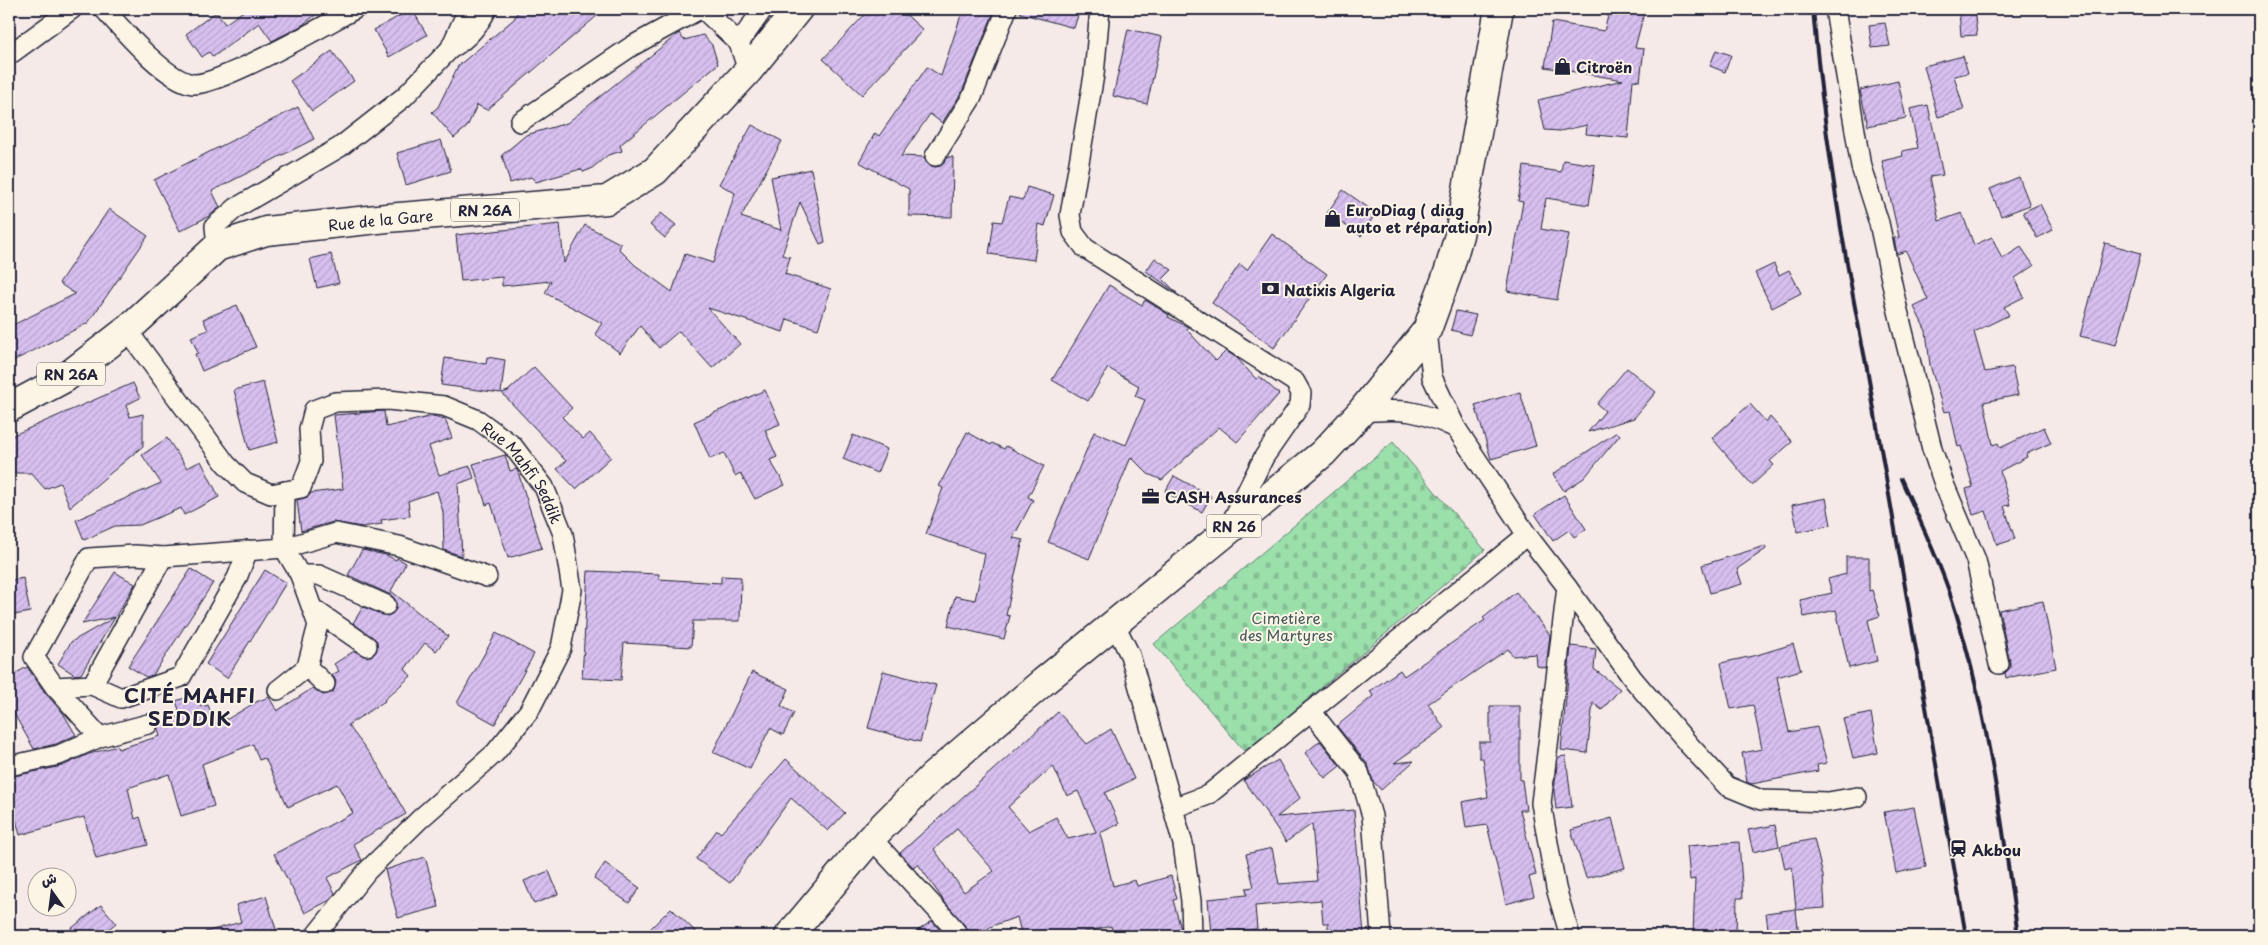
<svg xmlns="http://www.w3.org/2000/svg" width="2268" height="945" font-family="'Playpen Sans','Playpen Sans Arabic',sans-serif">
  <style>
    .cemetery { fill: url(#cemetery-stones); stroke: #5e8073 }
    .building { fill: url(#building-hatch); stroke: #22223b; fill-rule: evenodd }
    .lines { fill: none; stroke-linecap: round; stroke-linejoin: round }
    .street-casing { stroke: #22223b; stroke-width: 22 }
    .primary-casing { stroke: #22223b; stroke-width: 31 }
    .street { stroke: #fcf5e5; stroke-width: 19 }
    .primary { stroke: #fcf5e5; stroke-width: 28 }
    .rail { stroke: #22223b; stroke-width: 4 }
    .labels { text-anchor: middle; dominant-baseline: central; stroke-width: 4; stroke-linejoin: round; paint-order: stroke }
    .shield { fill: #fcf5e5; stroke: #63616e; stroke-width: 1 }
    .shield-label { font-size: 14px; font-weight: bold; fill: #22223b }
    .poi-label { font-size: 15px; font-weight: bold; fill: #22223b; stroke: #fcf5e5; text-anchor: start }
    .street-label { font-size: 15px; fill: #22223b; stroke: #fcf5e5 }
    .park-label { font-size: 15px; fill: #465b5d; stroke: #fcf5e5 }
    .district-label { font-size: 20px; font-weight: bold; letter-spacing: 1px; fill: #22223b; stroke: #fcf5e5 }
  </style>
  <defs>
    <pattern id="cemetery-stones" width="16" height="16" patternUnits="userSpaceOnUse" patternTransform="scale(1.25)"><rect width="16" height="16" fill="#9bdfab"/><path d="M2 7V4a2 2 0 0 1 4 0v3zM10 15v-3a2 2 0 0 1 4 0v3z" fill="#85bf94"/></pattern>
    <pattern id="building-hatch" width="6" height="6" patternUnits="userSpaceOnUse" patternTransform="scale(1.25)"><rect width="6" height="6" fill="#d7bfef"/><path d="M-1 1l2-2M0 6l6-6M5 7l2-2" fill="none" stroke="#b8a4ce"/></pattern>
  </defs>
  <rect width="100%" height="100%" fill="#f5eae7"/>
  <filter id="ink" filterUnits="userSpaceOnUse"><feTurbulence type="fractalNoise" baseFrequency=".02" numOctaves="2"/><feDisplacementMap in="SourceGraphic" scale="10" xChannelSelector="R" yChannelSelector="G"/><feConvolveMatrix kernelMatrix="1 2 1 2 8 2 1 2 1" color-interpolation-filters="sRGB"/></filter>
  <g filter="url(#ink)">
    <!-- cemetery -->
    <path class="cemetery" d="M1393,442L1485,550L1245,752L1154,644Z"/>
    <!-- building -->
    <g class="building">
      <path d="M246,9H323L301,26L272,41L259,23L213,57L209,52L202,57L186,34L216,12L225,24Z"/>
      <path d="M412,9L427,35L389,57L374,30Z"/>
      <path d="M519,9H605L487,110L477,105L467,127L454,138L432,112L438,107L458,66L514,19Z"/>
      <path d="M870,9H900L923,30L862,95L823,59Z"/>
      <path d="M967,9H995L962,92L942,123L930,114L901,156L924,157L929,165L935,167L941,166L948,157H953L952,217L909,216V189L859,162L875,133L879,136L927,67L941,76L960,18Z"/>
      <path d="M1021,9H1080L1074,28L1020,13Z"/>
      <path d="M1610,9H1645L1635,48L1644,49L1640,81L1633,80L1628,138L1586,134L1587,125L1560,131L1545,130L1538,100L1623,80L1545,67L1552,22L1604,31Z"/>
      <path d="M1974,9L1977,35L1961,36L1959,11Z"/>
      <path d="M1885,23L1890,46L1872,48L1869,25Z"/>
      <path d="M1128,29L1162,37L1147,104L1113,96Z"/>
      <path d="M679,33L684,40L703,35L712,45L718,64L620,145L622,151L608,155L591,169L583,172L581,169L536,182L531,177L510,183L502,155L526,135L567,123Z"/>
      <path d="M1716,50L1731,55L1725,72L1710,66Z"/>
      <path d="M332,51L354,81L312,111L290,81Z"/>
      <path d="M1963,56L1968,73L1954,76L1964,110L1938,117L1924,66Z"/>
      <path d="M1898,81L1906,118L1868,126L1860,90Z"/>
      <path d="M1928,105L1943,175L1930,177L1939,221L1962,213L1974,245L1992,237L2002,259L2021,247L2034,266L2015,278L2024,297L2004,307L2009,315L1974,332L1985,372L2012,367L2018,395L1984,402L1993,445L1998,443L2000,448L2044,427L2051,443L2026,454L2027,457L2000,471L2010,505L2004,506L2015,539L1997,545L1986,511L1973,515L1966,489L1973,487L1961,446L1958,447L1950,411L1944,412L1930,365L1926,331L1914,307L1928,300L1906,251L1897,254L1894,238L1899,237L1882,161L1903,156L1902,151L1918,148L1910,109Z"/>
      <path d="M298,107L314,139L212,191L220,207L209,216L180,231L154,180Z"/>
      <path d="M752,125L782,141L741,217L781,230L771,177L811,169L825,242L820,244L800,202L782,255L790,257L785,274L831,289L818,329L787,319L783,332L708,308L740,344L712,368L679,331L659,348L640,326L620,353L595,334L602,323L545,293L551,281L502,286V277L461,281L456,235L560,224L564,263L585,225L621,244L619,249L635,265L672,292L685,254L713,263L735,193L719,184Z"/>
      <path d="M441,140L451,171L406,185L397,153Z"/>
      <path d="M1563,160L1595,165L1589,205L1546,198L1541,229L1569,234L1557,300L1507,291L1523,202L1518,201L1524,166L1561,172Z"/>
      <path d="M2019,177L2030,205L2001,216L1990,189Z"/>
      <path d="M1027,187L1054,195L1045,226L1039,224L1034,260L989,254L994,221L1002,222L1009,197L1023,200Z"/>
      <path d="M1343,190L1376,213L1361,236L1327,213Z"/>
      <path d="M2040,204L2053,230L2037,238L2023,212Z"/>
      <path d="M109,209L148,236L88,323L9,363V327L75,294L59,283Z"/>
      <path d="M661,213L676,225L665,238L650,225Z"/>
      <path d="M1272,234L1327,274L1274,348L1212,303L1240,264L1247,270Z"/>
      <path d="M2105,243L2141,253L2116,345L2080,336Z"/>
      <path d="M331,254L339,283L317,288L310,259Z"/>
      <path d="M1155,258L1172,270L1163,279L1177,293L1146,271Z"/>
      <path d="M1774,264L1779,275L1789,270L1801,293L1772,308L1755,273Z"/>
      <path d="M1109,285L1142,305L1145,300L1166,313L1169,315L1168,317L1188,327L1187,330L1216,361L1226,351L1237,358L1256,379L1259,376L1279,394L1237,442L1219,427L1162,480L1148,474L1131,457L1089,559L1048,542L1094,432L1126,445L1145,400L1135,396L1139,386L1108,368L1088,401L1052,380Z"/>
      <path d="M237,305L256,347L202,371L195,354L198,353L191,337L208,330L203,319Z"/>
      <path d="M1456,311L1476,315L1470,335L1451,330Z"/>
      <path d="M487,357L505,360L501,393L441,385L445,358L486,364Z"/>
      <path d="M534,367L572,408L562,417L583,439L590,433L611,457L576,489L557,469L566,461L502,393L508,391Z"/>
      <path d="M1627,368L1656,392L1634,418L1588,432L1605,411L1597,404Z"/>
      <path d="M263,382L278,442L249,450L234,390Z"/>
      <path d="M133,383L140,398L126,405L130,417L143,414V446L70,507L60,483L45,489L31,473H9V437Z"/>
      <path d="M765,390L780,424L765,430L777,457L770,460L785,485L755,499L740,473L735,476L724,453L710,459L694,422Z"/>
      <path d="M1520,392L1536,446L1491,459L1475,405Z"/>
      <path d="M1750,404L1766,422L1770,417L1792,442L1770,461L1774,465L1752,485L1712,438Z"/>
      <path d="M384,411L386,427L433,416L445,419L452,438L429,446L439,475L470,466L474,478L458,484L462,556L444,550L443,512L437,491L408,501L410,516L381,520L382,524L362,527L333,522L301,531L297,500L308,497L311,493L343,489L334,415Z"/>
      <path d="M967,432L991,445L992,443L1004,449L1006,446L1044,466L1028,497L1033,500L1013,538L1023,540L1006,615L1010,616L1004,639L948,626L955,596L975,600L985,554L926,534L943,488L939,486Z"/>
      <path d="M1617,432L1620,435L1584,478L1564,491L1553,474Z"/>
      <path d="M853,435L887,449L877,473L843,459Z"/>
      <path d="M167,438L187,468L201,461L219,497L184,515L181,508L140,525L115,526L84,540L76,520L161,483L142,455Z"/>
      <path d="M505,455L510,471L516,469L518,472L542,548L508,558L491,503L486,505L473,464Z"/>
      <path d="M1174,476L1211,496L1202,512L1165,492Z"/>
      <path d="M1564,495L1586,529L1574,537L1569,530L1553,541L1535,514Z"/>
      <path d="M1826,498L1831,525L1798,532L1792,505Z"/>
      <path d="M1765,546L1766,549L1737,569L1742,584L1710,593L1702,565Z"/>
      <path d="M362,550L386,555L396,560L397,558L406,563L391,591L448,636L436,651L425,643L405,669L411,676L384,700L385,701L348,725L378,765L406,814L353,844L362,860L327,878L335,893L330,900L305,913L274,854L353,813L337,784L288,807L265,758L259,760L253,744L202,764L214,806L181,816L169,774L128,788L135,819L140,817L148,845L96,858L84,817L20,835L9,793V777L62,766L89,754L117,746L118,749L160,736L158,729L159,722L181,716L176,701L197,694L201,707L208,705L213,718L224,714L226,720L256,702L269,697L277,711L313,688L323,695L333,692L336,681L332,675L339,671L334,664L354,651L367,657L376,652L377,641L353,623L363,607L387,616L392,614L396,609L395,599L391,595L348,575Z"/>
      <path d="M1846,557H1869V591L1872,590L1880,616L1868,620L1877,661L1849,668L1836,610L1804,617L1800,600L1832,593L1828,579L1846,574Z"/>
      <path d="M191,569L213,583L153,675L146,677L128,666Z"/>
      <path d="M265,570L286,583L227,678L206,664Z"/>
      <path d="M588,571L659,574V579L721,583V576L741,577L740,621H693L691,647L624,643L621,680L582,678Z"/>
      <path d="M115,572L135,584L81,674L75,675L58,664L71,642L115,617L82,624Z"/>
      <path d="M23,578L30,612L9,616V581Z"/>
      <path d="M1516,592L1550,635L1546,668L1537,666L1536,654L1513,656L1508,649L1428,704L1444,728L1394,763L1414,761L1381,790L1373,781L1368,765L1337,726L1373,696L1370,691L1400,670L1404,676L1485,620L1483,618Z"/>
      <path d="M2043,601L2056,668L2006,678L2005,673L2010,668V662L1999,610Z"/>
      <path d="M496,633L534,654L495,724L457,703Z"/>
      <path d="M1793,644L1801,670L1777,677L1789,732L1817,727L1827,763L1817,765L1818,771L1752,784L1747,782L1742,753L1762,749L1753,705L1731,709L1721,663L1757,655Z"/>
      <path d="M1571,646L1596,649L1594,669L1620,689L1602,710L1593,703L1587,753L1561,750Z"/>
      <path d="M27,667L46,694L63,713L76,735L56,744L34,749L9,705V677Z"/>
      <path d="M883,671L936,685L920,742L868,728Z"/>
      <path d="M752,672L789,689L781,706L794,713L783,735L770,728L750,769L713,752Z"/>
      <path d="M1490,706H1520V780H1522L1526,810H1520L1536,875L1529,877L1534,896L1506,904L1487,825L1466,828L1462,802L1488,797L1483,758H1479V742H1490Z"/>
      <path d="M1058,712L1087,744L1111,729L1134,779L1105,793L1119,824L1100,833L1113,886L1135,880L1137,886L1171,876L1177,899L1173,900L1181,929L1156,936H1113L1111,926L1081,933L1082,936H1022L1017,917L992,926L977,936H970L968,929L944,901L918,864L913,867L900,853ZM1053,766L1067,796L1078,791L1096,832L1068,839L1056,817L1029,831L1008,807ZM957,829L994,871L964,892L934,849Z"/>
      <path d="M1871,713L1878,753L1853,758L1843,719Z"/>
      <path d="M1320,741L1340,766L1325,778L1305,753Z"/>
      <path d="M1566,756L1572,807L1556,809L1554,791L1558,757Z"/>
      <path d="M786,759L845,813L828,831L791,798L730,883L696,859L717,830L721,833Z"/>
      <path d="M1278,760L1300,798L1277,817L1354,810L1364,936H1328V923H1323L1321,900L1255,906L1257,929L1211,934L1208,899L1247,895L1246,888L1254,887L1246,854L1272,848L1279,884L1317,881L1312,824L1286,842L1244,780Z"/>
      <path d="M1914,807L1926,867L1896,873L1884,812Z"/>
      <path d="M1612,818L1625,868L1586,878L1571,830Z"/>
      <path d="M1775,825L1779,846L1753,852L1748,830Z"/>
      <path d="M1814,839L1823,876L1825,908L1796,910L1799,936H1769L1766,913L1796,909L1792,867L1785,869L1780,846Z"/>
      <path d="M1739,842L1743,898H1737L1736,936H1693L1695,879L1690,880L1687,846Z"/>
      <path d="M425,857L439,907L398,918L385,870Z"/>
      <path d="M605,863L640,888L629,903L594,879Z"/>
      <path d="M549,871L558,894L534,904L524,881Z"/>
      <path d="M266,896L278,936H206L205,932L241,922L236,905Z"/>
      <path d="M101,905L116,923L100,936H62Z"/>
      <path d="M671,908L700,936H643Z"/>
      <path d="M932,921L945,936H910Z"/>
    </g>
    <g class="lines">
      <defs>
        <g id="street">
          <path d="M104,9C122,29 166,81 193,84C219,86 327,24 355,9"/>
          <path d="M703,9L739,43"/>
          <path d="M1100,9L1094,75L1070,215L1073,232L1085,248L1295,382L1301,393L1300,405L1264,457L1230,525"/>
          <path d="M1835,9L1861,167L1879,223L1897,307L1932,449L1944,484L1976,560L1999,664"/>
          <path d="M452,48C468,38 479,25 487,9"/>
          <path d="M9,55L72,9"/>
          <path d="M748,71L739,43L763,9"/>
          <path d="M520,122L632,46L700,9"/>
          <path d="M935,156L972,97L1007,9"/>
          <path d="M217,247L215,226L236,208L340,147L404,97L450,49L466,14V9"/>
          <path id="s1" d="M127,330L226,464L245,483L271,494L301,488L311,461L309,429L314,410L335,402L388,400L444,406L478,420L512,445L544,487L563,534L572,590L561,648L529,711L495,753L420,819L367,871L315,936"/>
          <path d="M1427,330L1432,377L1456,428L1527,535L1567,587L1633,679L1690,746L1727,786L1761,800L1828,802L1857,797"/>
          <path d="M1361,412C1403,408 1418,410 1456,428"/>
          <path d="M300,575H319L386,605"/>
          <path d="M1567,587L1541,803L1556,888L1570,936"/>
          <path d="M312,608L367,646"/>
          <path d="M1115,625L1130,655L1183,844L1191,901L1192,936"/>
          <path d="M307,667L325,684"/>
          <path d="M92,685L121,698L181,677L237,578L248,550"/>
          <path d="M55,687L92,685L163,557"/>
          <path d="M278,690L307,667L318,625L300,575L284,548L336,533L399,546L487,577"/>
          <path d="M1311,711L1359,772L1372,816L1381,936"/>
          <path d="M100,737L148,724"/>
          <path d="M9,766L59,755L100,737L55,687L34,657L89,558L135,555L163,557L284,548L285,491"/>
          <path d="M1173,808L1208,795L1527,535"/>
          <path d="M871,838L950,924L959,936"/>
        </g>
        <g id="primary">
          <path id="s2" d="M9,408L65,378L127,330L217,247L266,231L387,218L607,200L655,171L748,71L798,9"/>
          <path d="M789,936L871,838L932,777L1043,682L1323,453L1361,412L1427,330L1449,270L1459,235L1499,9"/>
        </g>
      </defs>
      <!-- street casing -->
      <use href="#street" class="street-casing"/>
      <!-- primary casing -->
      <use href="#primary" class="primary-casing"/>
      <!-- street -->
      <use href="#street" class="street"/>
      <!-- primary -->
      <use href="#primary" class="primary"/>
      <!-- rail -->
      <g class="rail">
        <path d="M1813,9C1823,129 1843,250 1867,369L1966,936"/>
        <path d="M1901,479C1918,517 1937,555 1950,594C1987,705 2002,821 2018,936"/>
      </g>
    </g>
  </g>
  <!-- icons -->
  <defs>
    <symbol id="shop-bare" viewBox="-9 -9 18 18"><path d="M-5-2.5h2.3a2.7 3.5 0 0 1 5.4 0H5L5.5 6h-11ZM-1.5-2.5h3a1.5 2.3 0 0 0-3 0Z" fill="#22223b" stroke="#fcf5e5" stroke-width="2.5" paint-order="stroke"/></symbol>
    <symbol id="bank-bare" viewBox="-9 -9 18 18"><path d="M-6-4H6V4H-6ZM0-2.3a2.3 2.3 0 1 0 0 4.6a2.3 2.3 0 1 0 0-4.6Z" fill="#22223b" stroke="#fcf5e5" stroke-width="2.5" paint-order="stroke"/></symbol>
    <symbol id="office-bare" viewBox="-9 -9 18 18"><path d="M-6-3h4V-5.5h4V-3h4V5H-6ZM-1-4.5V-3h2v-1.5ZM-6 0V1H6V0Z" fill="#22223b" stroke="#fcf5e5" stroke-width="2.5" paint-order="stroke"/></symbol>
    <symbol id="station-bare" viewBox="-9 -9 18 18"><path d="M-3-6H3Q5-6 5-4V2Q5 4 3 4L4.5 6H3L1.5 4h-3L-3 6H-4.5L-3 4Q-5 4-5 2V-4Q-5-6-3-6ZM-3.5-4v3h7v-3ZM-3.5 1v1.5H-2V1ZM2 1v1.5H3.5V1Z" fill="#22223b" stroke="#fcf5e5" stroke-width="2.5" paint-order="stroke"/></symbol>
  </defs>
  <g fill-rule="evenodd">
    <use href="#shop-bare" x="1550" y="54" width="25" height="25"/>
    <use href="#shop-bare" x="1320" y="206" width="25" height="25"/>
    <use href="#bank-bare" x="1258" y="276" width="25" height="25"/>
    <use href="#office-bare" x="1138" y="484" width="25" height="25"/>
    <use href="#station-bare" x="1946" y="836" width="25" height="25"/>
  </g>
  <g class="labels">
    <!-- shield labels -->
    <g class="shield">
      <rect x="451" y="198.5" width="68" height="23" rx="4"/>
      <rect x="37" y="362.5" width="68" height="23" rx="4"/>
      <rect x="1206.5" y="514.5" width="55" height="23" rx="4"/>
    </g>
    <g class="shield-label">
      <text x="485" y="210">RN 26A</text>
      <text x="71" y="374">RN 26A</text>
      <text x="1234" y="526">RN 26</text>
    </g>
    <!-- poi labels -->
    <g class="poi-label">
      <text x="1576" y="66">Citroën</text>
      <text x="1346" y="209">EuroDiag ( diag<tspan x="1346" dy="17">auto et réparation)</tspan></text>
      <text x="1284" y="289">Natixis Algeria</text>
      <text x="1165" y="496">CASH Assurances</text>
      <text x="1972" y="849">Akbou</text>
    </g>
    <!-- street labels -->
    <g class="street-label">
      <text stroke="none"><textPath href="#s2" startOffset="431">Rue de la Gare</textPath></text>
      <text stroke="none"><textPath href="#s1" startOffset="572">Rue Mahfi Seddik</textPath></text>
    </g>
    <!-- park labels -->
    <g class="park-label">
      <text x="1286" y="617">Cimetière<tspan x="1286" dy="17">des Martyres</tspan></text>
    </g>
    <!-- district labels -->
    <g class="district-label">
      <text x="190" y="695">CITÉ MAHFI<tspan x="190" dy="23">SEDDIK</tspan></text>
    </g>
  </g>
  <!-- margin -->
  <rect width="2268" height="945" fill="none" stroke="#fcf5e5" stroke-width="30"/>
  <rect x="15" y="15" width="2238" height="915" fill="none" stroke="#22223b" stroke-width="2" filter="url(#ink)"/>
  <!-- north arrow -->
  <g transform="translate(52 892) rotate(346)"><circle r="24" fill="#fcf5e5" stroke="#a5a1a1"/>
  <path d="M0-4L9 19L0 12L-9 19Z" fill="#22223b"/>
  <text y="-8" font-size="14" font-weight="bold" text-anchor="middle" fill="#22223b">ش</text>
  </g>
</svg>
